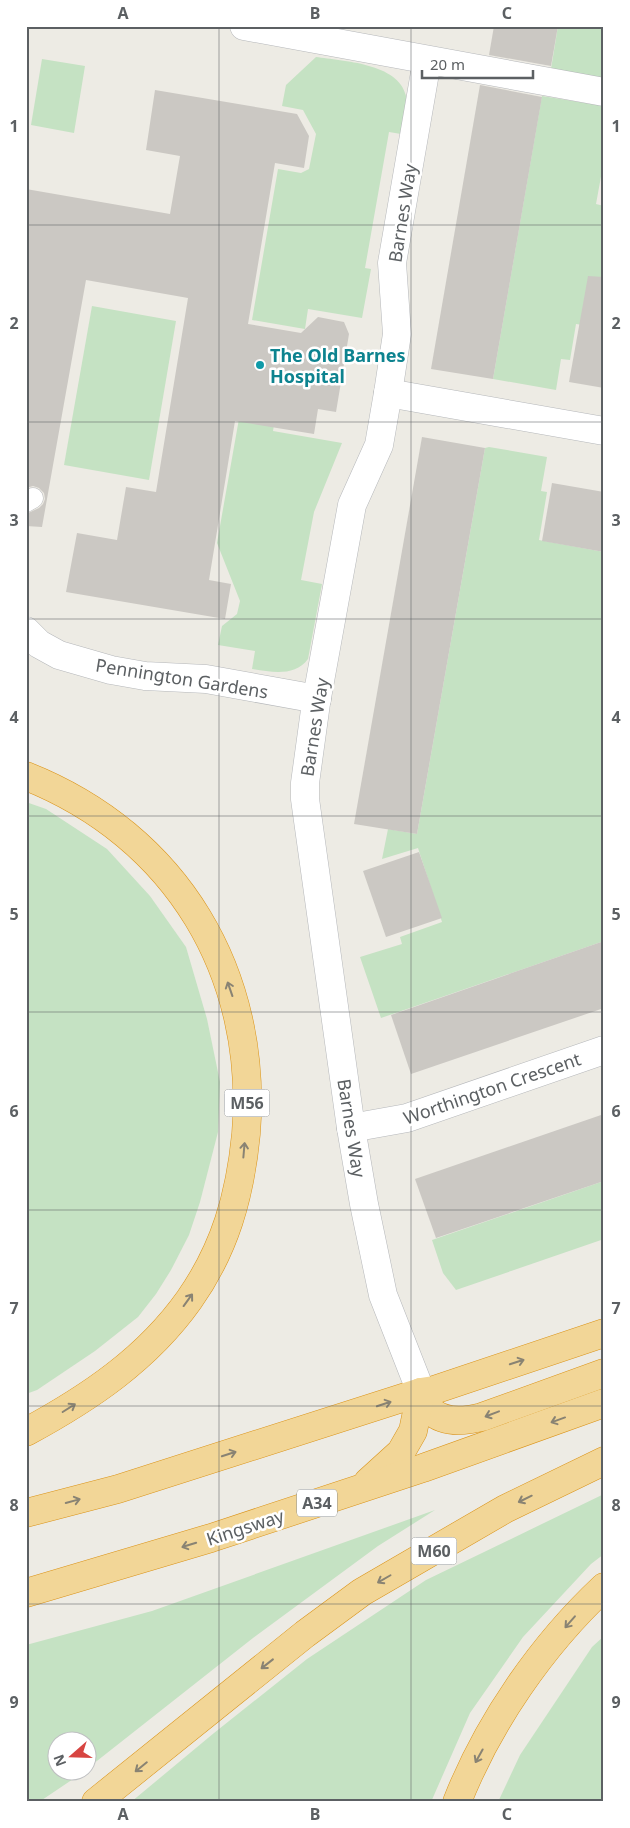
<svg xmlns="http://www.w3.org/2000/svg" width="630" height="1828" font-family="'Noto Sans',sans-serif">
  <style>
    .green { fill: #c5e2c3 }
    .building { fill: #cbc8c3 }
    .lines { fill: none; stroke-linecap: round; stroke-linejoin: round }
    .lane-casing { stroke: #b5b7ba; stroke-width: 21 }
    .street-casing { stroke: #b5b7ba; stroke-width: 29 }
    .highway-casing { stroke: #da9318; stroke-width: 29 }
    .lane { stroke: #fff; stroke-width: 20 }
    .street { stroke: #fff; stroke-width: 28 }
    .highway { stroke: #f2d697; stroke-width: 28 }
    .oneway { stroke: #898373 }
    .grid { fill: none; stroke: #5c6063; stroke-width: 1; stroke-opacity: 0.55 }
    .culture-dot { fill: #0f9aa8; stroke: #fff; stroke-width: 2 }
    .labels { text-anchor: middle; dominant-baseline: central; stroke-width: 5; stroke-linejoin: round; paint-order: stroke }
    .shield { fill: #fff; stroke: #8d9092; stroke-width: 1 }
    .shield-label { font-size: 16px; font-weight: bold; fill: #5c6063 }
    .street-label { font-size: 18px; fill: #5c6063; stroke: #fff }
    .culture-label { font-size: 18px; font-weight: bold; fill: #0d838f; stroke: #fff; text-anchor: start }
    .neatline { fill: none; stroke: #5c6063; stroke-width: 2 }
    .grid-label { font-size: 16px; text-anchor: middle; font-weight: bold; fill: #5c6063 }
  </style>
  <rect width="100%" height="100%" fill="#edebe4"/>
  <!-- green -->
  <g class="green">
    <path d="M558,26H604V78L551,69Z"/>
    <path d="M316,57C342,61 399,63 406,96C408,107 403,123 401,134L389,132L365,268L371,269L362,318L308,309L305,329L252,320L278,169L301,173L309,169L316,134L303,110L282,106L286,85Z"/>
    <path d="M42,59L85,66L74,133L31,125Z"/>
    <path d="M542,96L604,106V160L596,204L604,206V328L576,324L570,360L561,359L556,390L493,379Z"/>
    <path d="M92,306L176,321L149,480L64,465Z"/>
    <path d="M240,413L275,419L273,431L342,443L314,512L301,580L322,584L308,659C295,677 271,672 252,669L255,651L218,645L222,626L237,614L240,601L217,543Z"/>
    <path d="M489,447L547,457L541,491L547,492L539,540L604,552V941L381,1018L360,957L402,944L400,937L442,922L418,848L382,859L388,829L417,834L485,448Z"/>
    <path d="M26,802L46,809L107,849L150,896L186,947L207,1019L220,1082L218,1132L200,1202L189,1235L171,1270L156,1294L138,1317L95,1351L37,1390L26,1394Z"/>
    <path d="M604,1181V1239L456,1290L443,1273L432,1240Z"/>
    <path d="M604,1494V1554L591,1564L523,1637L470,1713L431,1802H131L214,1733L307,1659L426,1580Z"/>
    <path d="M435,1510L378,1546L253,1638L88,1768V1740H58V1770L85,1771L39,1802H26V1645L152,1611Z"/>
    <path d="M604,1636V1802H498L520,1755L592,1647Z"/>
  </g>
  <!-- building -->
  <g class="building">
    <path d="M494,26H558L551,66L489,55Z"/>
    <path d="M480,85L542,97L493,379L431,369Z"/>
    <path d="M155,90L297,114L309,136L304,168L275,163L248,324L301,333L318,317L344,322L349,334L336,412L318,409L314,434L235,421L209,580L231,584L225,619L66,592L77,533L117,540L126,487L156,492L188,298L86,280L42,527L26,526V514L39,508L43,504L45,499L44,493L39,488L33,486L26,488V189L170,214L180,156L146,150Z"/>
    <path d="M588,276L604,277V388L569,382Z"/>
    <path d="M422,437L485,448L417,834L354,824Z"/>
    <path d="M552,483L604,492V552L542,541Z"/>
    <path d="M419,852L442,918L386,937L363,871Z"/>
    <path d="M604,941V1008L411,1074L391,1015Z"/>
    <path d="M604,1114V1181L436,1238L415,1179Z"/>
  </g>
  <g class="lines">
    <defs>
      <path id="lane" d="M26,502L33,498"/>
      <g id="street">
        <path d="M244,26L604,92"/>
        <path d="M388,393L604,431"/>
        <path d="M26,631L39,644L59,655L111,670L145,676L206,679L317,699"/>
        <path d="M351,1128L407,1118L604,1050"/>
        <path d="M421,1392L383,1295L364,1204L351,1128L305,799V783L316,703L352,505L379,445L388,393L397,334L392,263L427,61"/>
      </g>
      <g id="highway">
        <path d="M26,776C177,836 259,974 246,1134C240,1196 225,1249 189,1300C147,1359 89,1398 26,1432"/>
        <path d="M421,1392C424,1398 426,1407 431,1411C444,1423 466,1421 482,1417L604,1373"/>
        <path d="M368,1482L401,1452L413,1431L421,1392"/>
        <path d="M26,1513L118,1489L421,1392L434,1390L604,1333"/>
        <path d="M26,1593L211,1538L423,1468L604,1403"/>
        <path d="M96,1802L305,1634L362,1592L505,1509L604,1461"/>
        <path d="M457,1802C488,1723 542,1645 604,1587"/>
      </g>
    </defs>
    <!-- lane casing -->
    <use href="#lane" class="lane-casing"/>
    <!-- street casing -->
    <use href="#street" class="street-casing"/>
    <!-- highway casing -->
    <use href="#highway" class="highway-casing"/>
    <!-- lane -->
    <use href="#lane" class="lane"/>
    <!-- street -->
    <use href="#street" class="street"/>
    <!-- highway -->
    <use href="#highway" class="highway"/>
  </g>
  <!-- one-way arrows -->
  <defs><path id="oneway-shaft" d="M-6 0H5M1.5-3L5.5 0L1.5 3" fill="none" stroke-width="1.6" stroke-linecap="round" stroke-linejoin="round" transform="scale(1.25)"/></defs>
  <g class="oneway">
    <use href="#oneway-shaft" transform="translate(230 989) rotate(-109)"/>
    <use href="#oneway-shaft" transform="translate(244 1150) rotate(-85)"/>
    <use href="#oneway-shaft" transform="translate(188 1300) rotate(-54)"/>
    <use href="#oneway-shaft" transform="translate(517 1362) rotate(-18)"/>
    <use href="#oneway-shaft" transform="translate(384 1404) rotate(-18)"/>
    <use href="#oneway-shaft" transform="translate(69 1408) rotate(-32)"/>
    <use href="#oneway-shaft" transform="translate(492 1414) rotate(159)"/>
    <use href="#oneway-shaft" transform="translate(558 1420) rotate(160)"/>
    <use href="#oneway-shaft" transform="translate(229 1454) rotate(-18)"/>
    <use href="#oneway-shaft" transform="translate(525 1499) rotate(154)"/>
    <use href="#oneway-shaft" transform="translate(73 1501) rotate(-15)"/>
    <use href="#oneway-shaft" transform="translate(189 1545) rotate(163)"/>
    <use href="#oneway-shaft" transform="translate(384 1579) rotate(150)"/>
    <use href="#oneway-shaft" transform="translate(570 1622) rotate(131)"/>
    <use href="#oneway-shaft" transform="translate(267 1664) rotate(142)"/>
    <use href="#oneway-shaft" transform="translate(479 1756) rotate(119)"/>
    <use href="#oneway-shaft" transform="translate(141 1767) rotate(141)"/>
  </g>
  <!-- grid -->
  <path class="grid" d="M219,26V1802M411,26V1802M26,225H604M26,422H604M26,619H604M26,816H604M26,1012H604M26,1210H604M26,1406H604M26,1604H604"/>
  <!-- markers -->
  <circle class="culture-dot" cx="260" cy="365" r="5"/>
  <g class="labels">
    <!-- shield labels -->
    <g class="shield">
      <rect x="224.5" y="1089.5" width="45" height="27" rx="4"/>
      <rect x="297" y="1489.5" width="40" height="27" rx="4"/>
      <rect x="411.5" y="1537.5" width="45" height="27" rx="4"/>
    </g>
    <g class="shield-label">
      <text x="247" y="1103">M56</text>
      <text x="317" y="1503">A34</text>
      <text x="434" y="1551">M60</text>
    </g>
    <!-- street labels -->
    <g class="street-label">
      <text transform="translate(402 213) rotate(-81)">Barnes Way</text>
      <text transform="translate(182 678) rotate(9)">Pennington Gardens</text>
      <text transform="translate(314 727) rotate(-81)">Barnes Way</text>
      <text transform="translate(492 1088) rotate(-19)">Worthington Crescent</text>
      <text transform="translate(352 1128) rotate(81)">Barnes Way</text>
      <text transform="translate(245 1527) rotate(-18)">Kingsway</text>
    </g>
    <!-- culture labels -->
    <g class="culture-label">
      <text x="270" y="355">The Old Barnes<tspan x="270" dy="21">Hospital</tspan></text>
    </g>
  </g>
  <!-- border -->
  <rect width="630" height="1828" fill="none" stroke="#ffffff" stroke-width="55"/>
  <!-- north arrow -->
  <g transform="translate(72 1756) rotate(250)"><circle r="24" fill="#ffffff" stroke="#bebfc1"/>
  <path d="M0-4L9 19L0 12L-9 19Z" fill="#d74541"/>
  <text y="-8" font-size="14" font-weight="bold" text-anchor="middle" fill="#5c6063">N</text>
  </g>
  <!-- scale -->
  <path d="M422 70v8h111v-8" fill="none" stroke="#5c6063" stroke-width="2.5"/>
  <text x="430" y="70" font-size="15" fill="#5c6063" stroke="#ffffff" stroke-width="4" paint-order="stroke">20 m</text>
  <rect x="28" y="28" width="574" height="1772" class="neatline"/>
  <g class="grid-label">
    <text x="123" y="19">A</text>
    <text x="315" y="19">B</text>
    <text x="507" y="19">C</text>
    <text x="14" y="132">1</text>
    <text x="616" y="132">1</text>
    <text x="14" y="329">2</text>
    <text x="616" y="329">2</text>
    <text x="14" y="526">3</text>
    <text x="616" y="526">3</text>
    <text x="14" y="723">4</text>
    <text x="616" y="723">4</text>
    <text x="14" y="920">5</text>
    <text x="616" y="920">5</text>
    <text x="14" y="1117">6</text>
    <text x="616" y="1117">6</text>
    <text x="14" y="1314">7</text>
    <text x="616" y="1314">7</text>
    <text x="14" y="1511">8</text>
    <text x="616" y="1511">8</text>
    <text x="14" y="1708">9</text>
    <text x="616" y="1708">9</text>
    <text x="123" y="1820">A</text>
    <text x="315" y="1820">B</text>
    <text x="507" y="1820">C</text>
  </g>
</svg>
